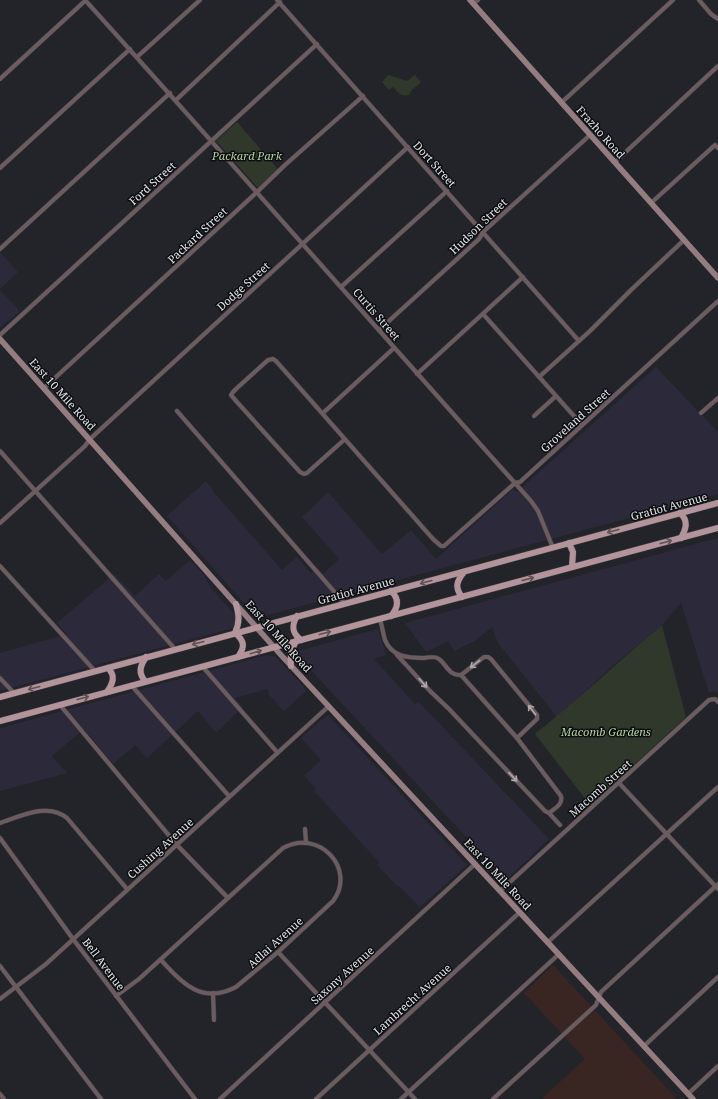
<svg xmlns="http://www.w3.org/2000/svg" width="718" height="1099" font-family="'Noto Serif',serif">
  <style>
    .commercial { fill: #2c293a }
    .industrial { fill: #392622 }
    .green { fill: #2f382a }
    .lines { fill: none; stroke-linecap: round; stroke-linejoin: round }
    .street-casing { stroke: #3d3f45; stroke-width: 5 }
    .secondary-casing { stroke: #3d3f45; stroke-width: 6 }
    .primary-casing { stroke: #3d3f45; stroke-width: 7 }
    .street { stroke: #6c5c5f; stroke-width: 4 }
    .secondary { stroke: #947c81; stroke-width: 5.5 }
    .primary { stroke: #b3949a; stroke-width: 6 }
    .oneway { stroke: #605155 }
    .oneway2 { stroke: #ada7aa }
    .labels { text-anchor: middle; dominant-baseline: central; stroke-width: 3; stroke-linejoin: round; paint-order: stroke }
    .street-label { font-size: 11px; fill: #e2e4e8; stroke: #0c0e10 }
    .park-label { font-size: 11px; font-style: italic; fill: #b3d2a0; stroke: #0c0e10 }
  </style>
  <rect width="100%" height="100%" fill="#22242a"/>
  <!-- commercial -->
  <g class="commercial">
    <path d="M0,252L18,272L0,289Z"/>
    <path d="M0,290L20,311L0,328Z"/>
    <path d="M656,367L718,432V494L257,618L167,516L206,481L213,489L212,490L282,570L297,557L311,573L317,567L323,574L339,559L302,517L328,492L382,554L411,530L436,559L513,489L517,492Z"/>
    <path d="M718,538V693L715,691L709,693L681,603L662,625L615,664L557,717L498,643L492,627L475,641L454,651L448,641L426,652L405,623Z"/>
    <path d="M190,560L203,574L211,588L237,617L236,624L233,628L0,691V653L67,634L57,623L114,574L135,596L159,574L166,581Z"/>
    <path d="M378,629L386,655L374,659L415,704L419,702L549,839L506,880L294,652Z"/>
    <path d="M267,655L275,656L303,686L306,691L284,711L269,695L267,689L235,698L243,707L216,733L198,711L147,758L135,745L113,764L84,729L52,756L67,773L0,791V728Z"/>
    <path d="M328,715L467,865L420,907L399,886L398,887L377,865L379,862L314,791L316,789L304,776L321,760L301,738L320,721Z"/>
  </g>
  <!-- industrial -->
  <path class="industrial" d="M553,965L677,1099H541L585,1059L524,993Z"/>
  <!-- green -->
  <g class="green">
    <path d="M389,75L407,81L415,75L421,82L411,91L409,95C401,97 398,92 393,87L389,90L382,82L387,76Z"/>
    <path d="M237,122L278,169L258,188L216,141Z"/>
    <path d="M662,625L686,717L590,805L535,734C579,699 619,661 662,625Z"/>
  </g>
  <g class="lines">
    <defs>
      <g id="street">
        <path d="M85,0C235,166 382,335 531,501L538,511L553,548"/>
        <path d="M277,0L579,341"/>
        <path d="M699,0L711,14L718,19"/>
        <path d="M473,4L478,0"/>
        <path d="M137,57L200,0"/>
        <path d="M0,79L86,0"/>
        <path d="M176,100L280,2"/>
        <path d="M561,103L673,0"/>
        <path d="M615,162L718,66"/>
        <path d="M0,168L130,49"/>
        <path d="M651,203L715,145L718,148"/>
        <path d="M0,249L170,93"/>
        <path d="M341,287L447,191"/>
        <path d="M483,314L582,425"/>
        <path d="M379,330L479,239L483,232L590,135"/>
        <path d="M0,335L317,44"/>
        <path d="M417,374L523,277"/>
        <path d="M539,377L590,331L631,290L684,240"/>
        <path d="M44,388L257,192L285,165L363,96"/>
        <path d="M177,411L345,604"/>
        <path d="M323,413L394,348"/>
        <path d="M701,413L718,398"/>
        <path d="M534,416L556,396"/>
        <path d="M345,439L307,473L304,474L300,472L237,402L231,395L233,392L237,388L268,360L273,359L276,361L433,539L441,546H444L515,483L520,482L718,301"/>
        <path d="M0,451L175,649"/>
        <path d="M0,523L85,446L90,439L408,147"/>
        <path d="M0,566L95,671"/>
        <path d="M380,619C382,626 383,633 385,640C392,657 408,658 424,658C429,657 435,656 439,659C447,665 449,676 461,675L484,657H488L491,659L537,715V719L517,738"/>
        <path d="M397,655L430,691L449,709L545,811L549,813L560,825"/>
        <path d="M202,666L277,752"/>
        <path d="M461,675L517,738L561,796C563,805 555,808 549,813"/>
        <path d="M0,678L14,693"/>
        <path d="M131,685L229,796"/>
        <path d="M60,705L177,845L228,898"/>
        <path d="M619,783L718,889"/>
        <path d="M0,823C21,816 48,802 67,818L127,889"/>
        <path d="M305,829L306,842"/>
        <path d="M0,838L73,939L195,1099"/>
        <path d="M500,891L709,700L715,699L718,702"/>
        <path d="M548,942L718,787"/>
        <path d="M278,952L415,1099"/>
        <path d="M0,966L101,1099"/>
        <path d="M213,993L214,1020"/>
        <path d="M116,996L139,979L283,848C319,828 357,869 333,901L278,952L236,987C202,1005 182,983 161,960"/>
        <path d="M0,999L46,964L329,706"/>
        <path d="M644,1046L718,977"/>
        <path d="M0,1094L4,1099"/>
        <path d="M688,1094L718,1066"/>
        <path d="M220,1099L475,864"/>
        <path d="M316,1099L520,912"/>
        <path d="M401,1099L559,954"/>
        <path d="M493,1099L596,1005L601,992L718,884"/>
      </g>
      <g id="secondary">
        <path d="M470,0L718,278"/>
        <path d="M0,339L281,655L693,1099"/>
      </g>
      <g id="primary">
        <path d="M680,513C689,521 686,529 681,538"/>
        <path d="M569,543L573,552L572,567"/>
        <path d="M462,597C454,587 457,581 464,572"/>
        <path d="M297,616C291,626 292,633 301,640"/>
        <path d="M391,616C398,608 400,599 391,591"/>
        <path d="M235,633C240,622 239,615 236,604"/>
        <path d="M235,633C245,641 245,647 238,657"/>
        <path d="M291,666C290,656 291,650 296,641"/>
        <path d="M145,681C138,673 140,666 146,657"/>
        <path d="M107,692C113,683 116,676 108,668"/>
        <path d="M0,697L718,503"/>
        <path d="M0,721L718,528"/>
      </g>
    </defs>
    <!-- street casing -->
    <use href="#street" class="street-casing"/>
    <!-- secondary casing -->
    <use href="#secondary" class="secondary-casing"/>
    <!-- primary casing -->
    <use href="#primary" class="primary-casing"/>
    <!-- street -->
    <use href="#street" class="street"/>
    <!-- secondary -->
    <use href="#secondary" class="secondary"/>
    <!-- primary -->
    <use href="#primary" class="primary"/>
  </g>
  <!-- one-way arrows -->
  <defs><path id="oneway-shaft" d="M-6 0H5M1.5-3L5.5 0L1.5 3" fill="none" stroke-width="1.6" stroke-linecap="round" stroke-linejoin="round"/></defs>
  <g class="oneway">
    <use href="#oneway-shaft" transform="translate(613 531) rotate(165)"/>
    <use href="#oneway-shaft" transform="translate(666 542) rotate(-15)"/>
    <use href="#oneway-shaft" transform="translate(528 579) rotate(-15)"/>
    <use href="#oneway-shaft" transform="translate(426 582) rotate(165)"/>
    <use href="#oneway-shaft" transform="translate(325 633) rotate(-15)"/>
    <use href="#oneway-shaft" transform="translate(198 643) rotate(165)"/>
    <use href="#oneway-shaft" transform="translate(256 652) rotate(-16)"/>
    <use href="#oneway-shaft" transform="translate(34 688) rotate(165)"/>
    <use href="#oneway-shaft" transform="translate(83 698) rotate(-15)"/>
  </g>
  <g class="oneway2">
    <use href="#oneway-shaft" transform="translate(475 664) rotate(142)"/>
    <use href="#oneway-shaft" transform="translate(423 683) rotate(48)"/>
    <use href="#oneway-shaft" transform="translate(532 710) rotate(-127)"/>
    <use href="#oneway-shaft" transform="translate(513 777) rotate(47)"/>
  </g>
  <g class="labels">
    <!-- street labels -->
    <g class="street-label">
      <text transform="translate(601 132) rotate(48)">Frazho Road</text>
      <text transform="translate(435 164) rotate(48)">Dort Street</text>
      <text transform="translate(152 183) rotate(-42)">Ford Street</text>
      <text transform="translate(478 226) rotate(-44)">Hudson Street</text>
      <text transform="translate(197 235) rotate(-43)">Packard Street</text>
      <text transform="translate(243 286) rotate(-42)">Dodge Street</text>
      <text transform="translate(377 314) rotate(49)">Curtis Street</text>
      <text transform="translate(63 394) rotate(48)">East 10 Mile Road</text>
      <text transform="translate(575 420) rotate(-42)">Groveland Street</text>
      <text transform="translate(669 506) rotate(-15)">Gratiot Avenue</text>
      <text transform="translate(356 590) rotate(-15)">Gratiot Avenue</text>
      <text transform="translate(279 636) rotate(48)">East 10 Mile Road</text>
      <text transform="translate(600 788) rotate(-42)">Macomb Street</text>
      <text transform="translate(160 848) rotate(-42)">Cushing Avenue</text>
      <text transform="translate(498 874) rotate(47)">East 10 Mile Road</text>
      <text transform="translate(275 942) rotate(-42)">Adlai Avenue</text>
      <text transform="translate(104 964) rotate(53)">Bell Avenue</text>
      <text transform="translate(342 975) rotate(-42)">Saxony Avenue</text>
      <text transform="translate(412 999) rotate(-42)">Lambrecht Avenue</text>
    </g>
    <!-- park labels -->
    <g class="park-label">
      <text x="247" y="155">Packard Park</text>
      <text x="606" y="731">Macomb Gardens</text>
    </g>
  </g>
</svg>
